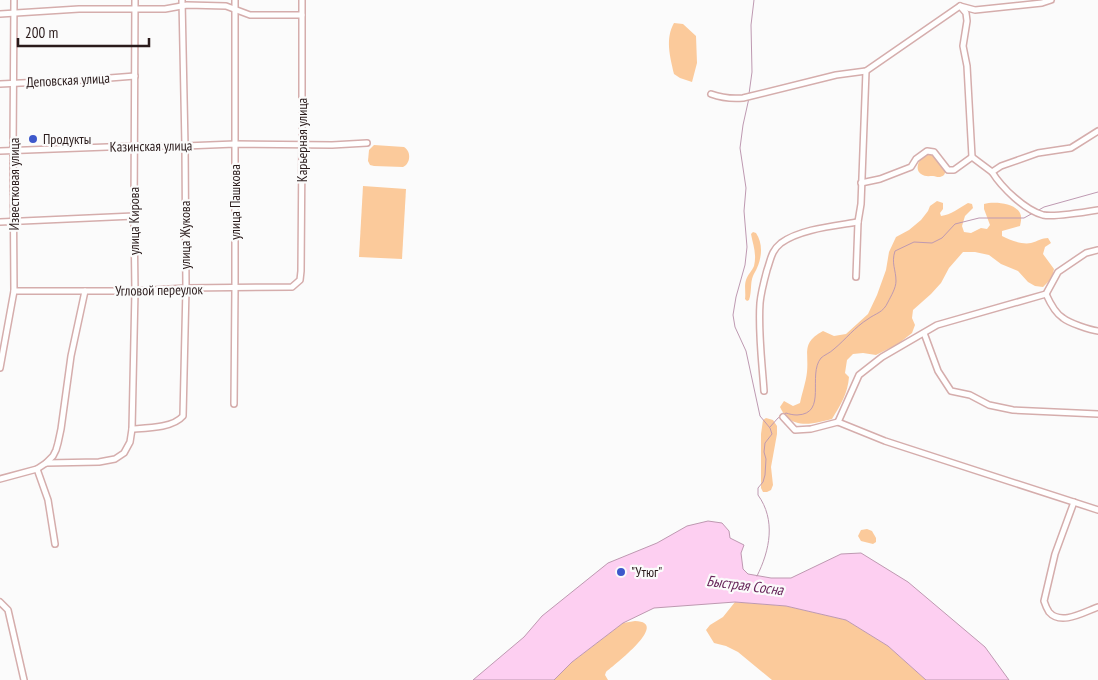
<svg xmlns="http://www.w3.org/2000/svg" width="1098" height="680" font-family="'PT Sans Narrow',sans-serif">
  <style>
    .green { fill: #fbca9b }
    .water { fill: #fdcff1; stroke: #be99b1 }
    .lines { fill: none; stroke-linecap: round; stroke-linejoin: round }
    .stream { stroke: #be99b1; stroke-width: 1 }
    .street-casing { stroke: #d5adac; stroke-width: 8 }
    .street { stroke: #fff; stroke-width: 5 }
    .poi-dot { fill: #3d58cb; stroke: #fbfbfb; stroke-width: 2 }
    .labels { text-anchor: middle; dominant-baseline: central; stroke-width: 4.5; stroke-linejoin: round; paint-order: stroke }
    .street-label { font-size: 14px; fill: #2a1b1b; stroke: #fbfbfb }
    .poi-label { font-size: 14px; fill: #2a1b1b; stroke: #fbfbfb; text-anchor: start }
    .water-label { font-size: 15px; font-style: italic; fill: #68275b; stroke: #fbfbfb }
  </style>
  <rect width="100%" height="100%" fill="#fbfbfb"/>
  <!-- green -->
  <g class="green">
    <path d="M674,23L683,24L696,36L697,63L692,82L680,78L674,74C670,56 665,39 674,23Z"/>
    <path d="M374,145L404,147C412,152 410,164 403,167L374,166L370,165L368,161L369,150Z"/>
    <path d="M930,153L933,154L946,171L944,175C940,178 938,177 933,176C929,176 925,177 921,174C913,168 921,154 930,153Z"/>
    <path d="M363,186L406,189L402,259L359,257Z"/>
    <path d="M937,201L943,203V209L940,213L941,216C951,215 959,208 968,203L972,204L973,208L965,216L962,226L964,232L971,233L981,228L987,229L990,225L984,209V204C994,201 1015,203 1020,213C1022,217 1021,221 1020,226L1002,231V236C1010,240 1022,245 1031,243C1038,241 1042,238 1048,238L1051,243L1045,247L1043,254L1054,269L1052,278L1043,287L1035,286L1028,282L1018,271L1001,264L989,255L975,252H963L949,268L941,283L931,294L913,310L912,318L915,325L912,333L898,344L876,355L863,353L853,354L847,360L845,373L849,377C848,393 840,406 832,419C819,422 799,429 787,417C784,415 782,411 780,407L784,401L793,406L800,403C802,393 806,382 807,372C809,352 801,343 823,331L834,336L846,334L868,314L877,295L886,270L889,252L896,237L909,230L921,220L928,211L930,206Z"/>
    <path d="M753,232L756,233C763,243 762,257 757,268C756,271 754,273 753,276C750,283 752,292 749,300L747,301L745,299C746,293 744,286 746,280C748,274 752,271 754,266C757,254 753,245 751,234Z"/>
    <path d="M766,418L773,420L777,426V434L771,467L773,485L771,490L767,492H763L761,488V434L763,420Z"/>
    <path d="M867,529L872,531L876,538V542L873,544L861,541L858,536L861,530Z"/>
    <path d="M735,602L786,606L846,620L888,646L926,680H772L738,652L726,646L714,643L706,630L710,625L723,617Z"/>
    <path d="M635,621C671,622 614,665 606,672L605,675L608,680H554L572,662L623,623Z"/>
  </g>
  <!-- water -->
  <path class="water" d="M708,521L722,523L729,531L730,538L744,545L741,553L743,569L748,574L771,578H791L841,554L861,553L908,582L985,647L1009,680H926L888,646L846,620L786,606L735,602L654,608L623,623L572,662L554,680H473L524,637L542,616L608,563L657,543L687,526Z"/>
  <g class="lines">
    <!-- stream -->
    <g class="stream">
      <path d="M749,94L752,72L751,25L754,0"/>
      <path d="M749,98L743,125L740,148L746,188L744,211L747,247L745,265L736,297L733,315L735,327L746,351L760,416L770,428L772,434L765,443L764,452L766,459L765,475L763,482L758,488V495C776,520 770,550 757,576"/>
      <path d="M1037,211L1044,207L1098,192"/>
      <path d="M770,427L778,418L786,413C789,414 793,415 797,415C828,414 807,375 821,358C824,355 830,353 834,349C845,340 855,327 868,319C876,313 883,313 888,302C891,296 896,288 896,281C896,270 891,263 895,251L914,242L932,243L942,238L955,224L979,218H1024L1033,213"/>
    </g>
    <defs>
      <g id="street">
        <path d="M960,6L966,13L967,21L963,46L967,66L972,157"/>
        <path d="M0,14L79,9H165L187,5L226,6L250,15H302"/>
        <path d="M0,84L84,80L135,76"/>
        <path d="M711,94C722,98 731,99 743,98L836,75L866,71L960,6L975,10L1042,3L1051,0"/>
        <path d="M0,151L134,146H185L235,144L332,145L367,143"/>
        <path d="M992,172C1002,188 1025,210 1043,215C1053,217 1086,212 1098,210"/>
        <path d="M861,183L880,179L911,167L916,159L927,151L934,152L948,170H954L972,157L992,172L1001,166L1038,153L1071,148L1098,131"/>
        <path d="M0,222L134,216"/>
        <path d="M856,277L858,222L861,204L866,71"/>
        <path d="M14,291H135L186,288L292,287L300,280L301,271L302,145V0"/>
        <path d="M1046,294C1050,303 1055,313 1063,318C1069,323 1090,330 1098,331"/>
        <path d="M924,333L938,371L951,391L970,395L989,405L1013,410L1098,414"/>
        <path d="M0,368L14,291L13,151L14,0"/>
        <path d="M764,391C762,362 758,332 760,303C761,292 764,281 767,270C771,259 771,251 781,243C800,229 834,226 858,222"/>
        <path d="M234,404L235,288V0"/>
        <path d="M783,417L795,430L811,429L838,422L885,441L1098,510"/>
        <path d="M838,422L859,375L882,357L937,325L1046,294L1058,272L1086,253L1098,250"/>
        <path d="M132,429C147,428 173,428 183,416L186,288L185,146L182,0"/>
        <path d="M46,463L53,456L56,450L58,443L61,429L71,356L85,291"/>
        <path d="M37,469L48,500L55,544"/>
        <path d="M0,479L37,469L46,463L99,462L115,459L124,453L130,442L132,429L135,291L134,216L135,0"/>
        <path d="M1074,502L1055,554L1044,601C1045,604 1047,609 1049,612C1061,626 1084,612 1098,607"/>
        <path d="M0,602L8,610L24,680"/>
      </g>
    </defs>
    <!-- street casing -->
    <use href="#street" class="street-casing"/>
    <!-- street -->
    <use href="#street" class="street"/>
  </g>
  <!-- markers -->
  <g class="poi-dot">
    <circle cx="33" cy="139" r="5"/>
    <circle cx="621" cy="572" r="5"/>
  </g>
  <g class="labels">
    <!-- street labels -->
    <g class="street-label">
      <text transform="translate(68 80) rotate(-3)">Деповская улица</text>
      <text transform="translate(302 140) rotate(-90)">Карьерная улица</text>
      <text transform="translate(151 146) rotate(-1)">Казинская улица</text>
      <text transform="translate(14 184) rotate(-90)">Известковая улица</text>
      <text transform="translate(235 202) rotate(-90)">улица Пашкова</text>
      <text transform="translate(134 221) rotate(-90)">улица Кирова</text>
      <text transform="translate(185 235) rotate(-90)">улица Жукова</text>
      <text transform="translate(159 290) rotate(-1)">Угловой переулок</text>
    </g>
    <!-- poi labels -->
    <g class="poi-label">
      <text x="43" y="139">Продукты</text>
      <text x="631" y="572">"Утюг"</text>
    </g>
    <!-- water labels -->
    <g class="water-label">
      <text transform="translate(745 585) rotate(7)">Быстрая Сосна</text>
    </g>
  </g>
  <!-- scale -->
  <path d="M18 38v8h131v-8" fill="none" stroke="#2a1b1b" stroke-width="2.5"/>
  <text x="25" y="38" font-size="15" fill="#2a1b1b" stroke="#fbfbfb" stroke-width="4" paint-order="stroke">200 m</text>
</svg>
